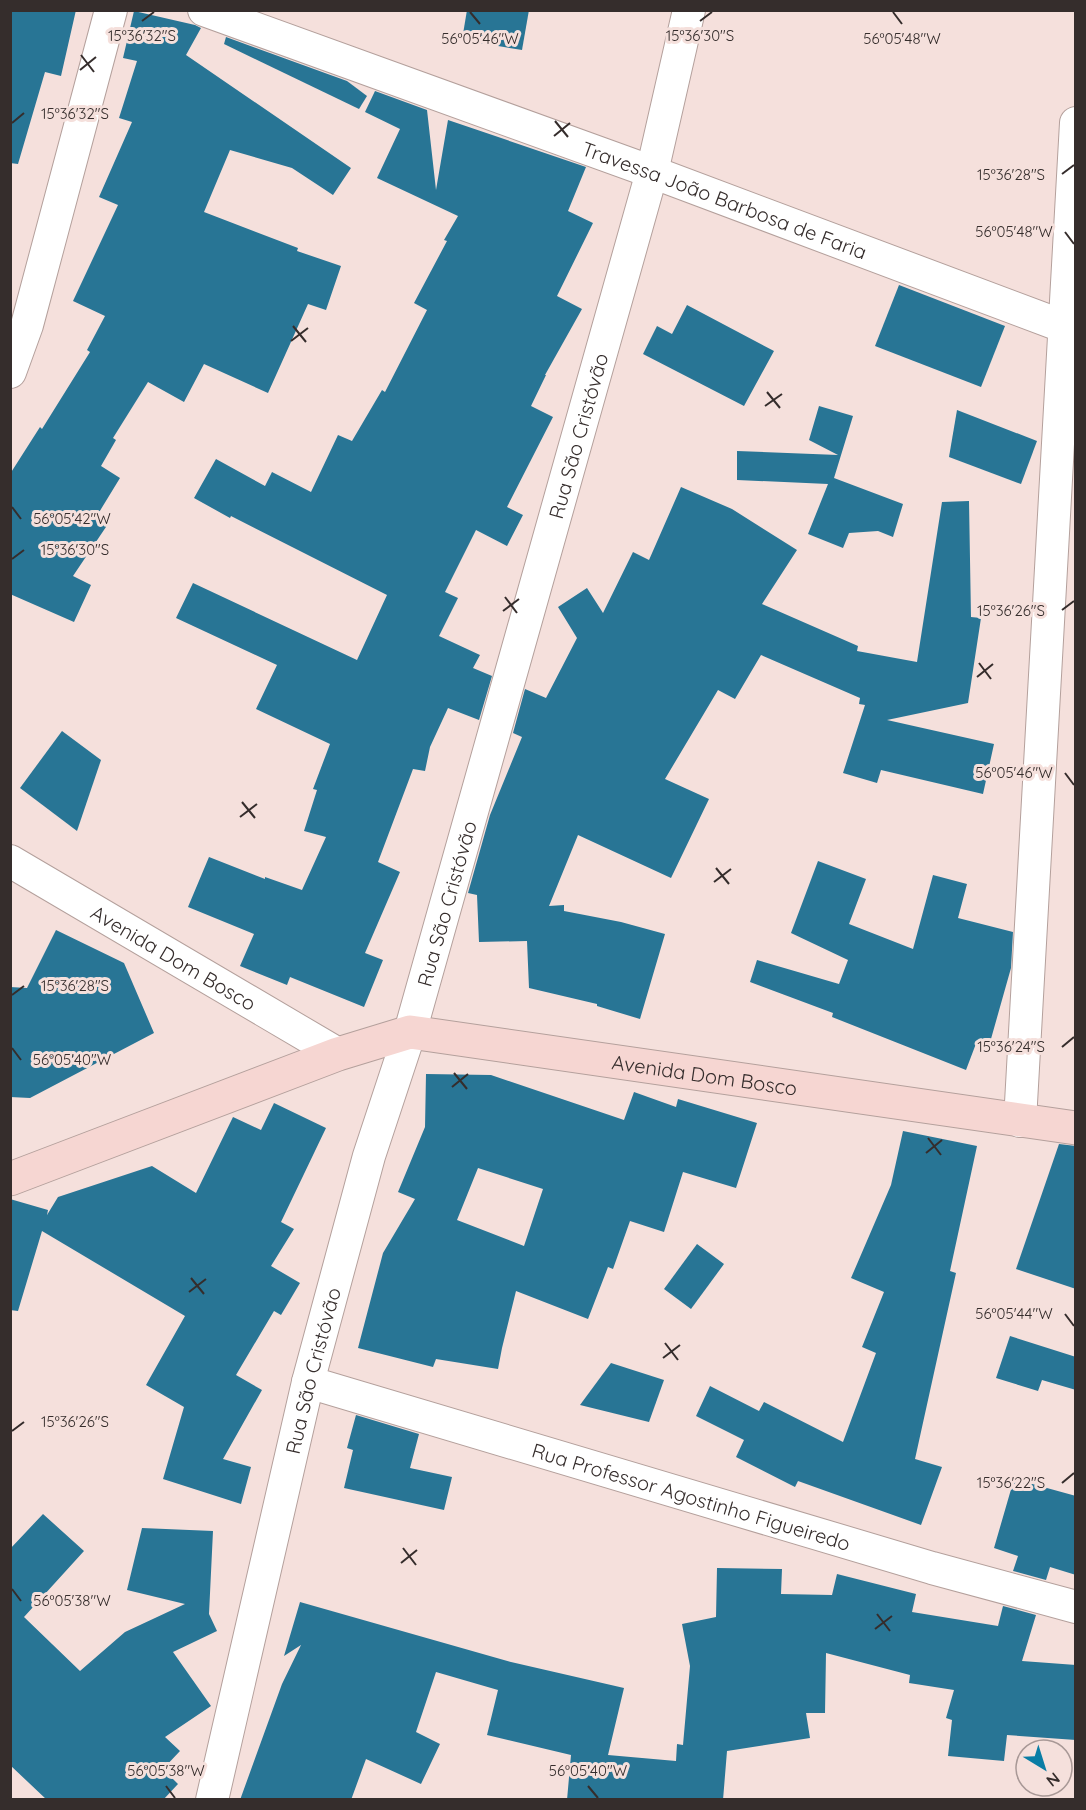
<svg xmlns="http://www.w3.org/2000/svg" width="1086" height="1810" font-family="Quicksand,sans-serif">
  <style>
    .building { fill: #287595; fill-rule: evenodd }
    .lines { fill: none; stroke-linecap: round; stroke-linejoin: round }
    .street-casing { stroke: #b4a09c; stroke-width: 34 }
    .secondary-casing { stroke: #b4a09c; stroke-width: 35 }
    .street { stroke: #fff; stroke-width: 32 }
    .secondary { stroke: #f6d6d2; stroke-width: 33 }
    .ticks { fill: none; stroke: #352d2c; stroke-width: 2 }
    .labels { text-anchor: middle; dominant-baseline: central; stroke-width: 6; stroke-linejoin: round; paint-order: stroke }
    .street-label { font-size: 20px; fill: #352d2c; stroke: #f5e0dc }
    .ticks-label { font-size: 15px; text-anchor: middle; fill: #352d2c; stroke: #f5e0dc; stroke-width: 6; stroke-linejoin: round; paint-order: stroke }
  </style>
  <rect width="100%" height="100%" fill="#f5e0dc"/>
  <!-- building -->
  <g class="building">
    <path d="M10,10H76L61,76L45,72L18,164L10,163Z"/>
    <path d="M467,10H529L522,50L462,40Z"/>
    <path d="M134,11L195,25L201,28L186,55L351,168L333,195L292,168L230,150L204,212L298,248L297,251L341,266L326,310L308,304L268,393L204,364L184,402L148,382L113,438L116,440L101,466L120,478L98,514L110,521L73,576L91,585L74,622L10,594V474L40,427L42,429L90,352L87,350L105,316L73,301L118,205L99,197L132,122L119,118L137,61L123,58Z"/>
    <path d="M226,37L347,81L367,96L359,109L224,44Z"/>
    <path d="M375,91L427,110L436,190L448,120L586,167L568,211L593,223L557,296L582,309L545,375H546L531,406L553,417L507,507L523,515L507,546L476,530L445,592L458,598L439,636L480,655L473,668L492,676L479,720L448,708L430,747L425,771L413,769L378,862L400,872L365,953L383,960L364,1007L290,977L287,985L240,966L254,934L188,907L209,857L265,879V877L302,890L326,837L304,831L317,790L313,789L330,744L256,709L277,665L176,618L193,583L357,660L387,595L231,516L230,518L194,498L216,459L265,486L272,472L311,492L338,435L352,441L382,390L385,392L427,310L414,303L447,241L444,240L458,216L377,178L400,129L365,112Z"/>
    <path d="M899,285L1005,326L981,387L875,346Z"/>
    <path d="M687,305L774,351L744,406L643,354L657,326L672,334Z"/>
    <path d="M819,406L853,416L834,478L903,504L893,537L878,531L849,533L843,548L808,534L828,484L737,480V451L838,455L809,440Z"/>
    <path d="M957,410L1037,441L1021,484L949,457Z"/>
    <path d="M681,487L732,509L797,550L762,604L858,646L857,651L917,662L942,502L969,501L971,617L981,618L968,703L887,720L994,744L983,794L881,770L877,783L843,773L865,705L859,704L860,698L761,655L735,699L718,690L665,779L709,799L671,878L578,835L549,906L564,905V911L621,922L665,934L640,1019L597,1006V1004L529,988L527,941L479,942L477,895L468,893L490,815L522,737L513,733L525,689L546,698L577,638L558,607L587,588L603,613L633,552L649,560Z"/>
    <path d="M62,731L101,760L77,831L20,788Z"/>
    <path d="M818,861L866,879L849,924L913,949L933,875L967,884L958,918L1013,932L1011,968L989,1046L977,1041L966,1070L832,1017L833,1013L750,982L757,960L839,984L848,960L791,933Z"/>
    <path d="M56,930L124,963L154,1033L30,1098L10,1097V987L27,988Z"/>
    <path d="M426,1074L491,1075L624,1120L634,1092L676,1107L678,1099L757,1123L736,1188L683,1172L664,1232L630,1221L613,1269L608,1267L588,1319L516,1291L502,1348L498,1369L436,1359L433,1367L358,1348L383,1253L415,1199L398,1192L425,1127ZM478,1168L543,1189L524,1246L457,1220Z"/>
    <path d="M274,1103L326,1128L281,1222L294,1229L271,1266L300,1283L281,1315L274,1311L236,1375L262,1390L223,1459L251,1467L241,1504L163,1479L184,1407L146,1385L185,1316L42,1231L18,1311L10,1310V1199L48,1210L47,1215L58,1197L152,1166L196,1193L233,1117L261,1130Z"/>
    <path d="M903,1131L977,1146L950,1271L956,1273L915,1459L942,1467L921,1525L798,1481L795,1487L736,1457L744,1440L696,1416L710,1386L759,1411L764,1402L843,1442L876,1353L862,1347L884,1292L851,1278L891,1185Z"/>
    <path d="M1059,1144L1076,1146V1289L1016,1269Z"/>
    <path d="M697,1244L724,1264L691,1309L664,1289Z"/>
    <path d="M1010,1336L1076,1357V1390L1042,1380L1038,1391L996,1378Z"/>
    <path d="M611,1363L664,1380L649,1422L580,1405Z"/>
    <path d="M356,1415L419,1434L410,1468L452,1477L444,1510L344,1488L353,1450L347,1448Z"/>
    <path d="M1014,1479L1076,1496V1575L1050,1567L1046,1580L1013,1571L1018,1556L994,1548Z"/>
    <path d="M43,1514L84,1551L24,1617L80,1671L125,1632L185,1604L127,1590L142,1528L213,1531L209,1614L217,1631L173,1652L211,1706L165,1737L180,1751L163,1769L178,1784L163,1800H47L10,1765V1549Z"/>
    <path d="M717,1568L782,1569L781,1594L832,1595L837,1574L916,1594L912,1612L998,1626L1003,1606L1036,1615L1022,1661L1076,1665V1740L1007,1735L1004,1761L948,1756L952,1720L946,1718L954,1690L909,1683L910,1675L826,1653L825,1713H806L810,1738L727,1751L723,1800H567L571,1755L487,1735L498,1690L436,1672L416,1732L440,1744L421,1784L366,1759L351,1800H240L282,1684L301,1645L284,1656L300,1602L511,1662L624,1688L608,1755L676,1761L677,1744L683,1745L690,1666L682,1624L716,1617Z"/>
  </g>
  <g class="lines">
    <defs>
      <g id="street">
        <path id="s1" d="M204,10L652,172L1065,327L1076,328"/>
        <path d="M10,372L27,325L111,10"/>
        <path id="s2" d="M10,861L338,1054"/>
        <path d="M1020,1121L1076,123"/>
        <path id="s3" d="M308,1382L932,1568L1076,1607"/>
        <path id="s4" d="M212,1800L308,1382L369,1156L410,1032L652,172L689,10"/>
      </g>
      <g id="secondary">
        <path id="s5" d="M10,1179L338,1054L410,1032L1076,1128"/>
      </g>
    </defs>
    <!-- street casing -->
    <use href="#street" class="street-casing"/>
    <!-- secondary casing -->
    <use href="#secondary" class="secondary-casing"/>
    <!-- street -->
    <use href="#street" class="street"/>
    <!-- secondary -->
    <use href="#secondary" class="secondary"/>
  </g>
  <!-- ticks -->
  <path class="ticks" d="M470,12L480,24M893,12L902,24M142,21L154,12M700,21L712,12M81,55L94,72M80,70L96,57M555,121L568,137M12,123L24,113M554,136L570,123M1062,174L1074,165M1065,232L1074,244M293,326L306,342M291,341L308,328M767,392L780,408M765,406L782,394M12,507L21,519M12,559L24,550M505,597L517,613M1062,610L1074,601M503,611L519,599M979,663L991,679M977,677L993,664M1065,773L1074,785M242,802L255,818M240,817L257,804M716,868L729,884M714,882L731,869M12,995L24,986M1062,1047L1074,1037M12,1048L21,1060M454,1073L467,1089M452,1087L468,1074M928,1138L941,1155M926,1153L942,1140M191,1278L204,1294M189,1292L206,1279M1065,1314L1074,1326M665,1343L678,1360M663,1358L680,1345M12,1431L24,1422M1062,1483L1074,1473M403,1548L416,1565M401,1563L417,1550M12,1589L21,1601M877,1614L890,1631M875,1629L892,1616M166,1786L175,1798M588,1786L598,1798"/>
  <g class="labels">
    <!-- street labels -->
    <g class="street-label">
      <text stroke="none"><textPath href="#s1" startOffset="554">Travessa João Barbosa de Faria</textPath></text>
      <text stroke="none"><textPath href="#s4" startOffset="1413">Rua São Cristóvão</textPath></text>
      <text stroke="none"><textPath href="#s4" startOffset="927">Rua São Cristóvão</textPath></text>
      <text stroke="none"><textPath href="#s2" startOffset="190">Avenida Dom Bosco</textPath></text>
      <text stroke="none"><textPath href="#s5" startOffset="724">Avenida Dom Bosco</textPath></text>
      <text stroke="none"><textPath href="#s4" startOffset="441">Rua São Cristóvão</textPath></text>
      <text stroke="none"><textPath href="#s3" startOffset="400">Rua Professor Agostinho Figueiredo</textPath></text>
    </g>
  </g>
  <g class="ticks-label">
    <text x="142" y="41">15°36'32"S</text>
    <text x="700" y="41">15°36'30"S</text>
    <text x="480" y="44">56°05'46"W</text>
    <text x="902" y="44">56°05'48"W</text>
    <text x="75" y="119">15°36'32"S</text>
    <text x="1011" y="180">15°36'28"S</text>
    <text x="1014" y="237">56°05'48"W</text>
    <text x="72" y="524">56°05'42"W</text>
    <text x="75" y="555">15°36'30"S</text>
    <text x="1011" y="616">15°36'26"S</text>
    <text x="1014" y="778">56°05'46"W</text>
    <text x="75" y="991">15°36'28"S</text>
    <text x="1011" y="1052">15°36'24"S</text>
    <text x="72" y="1065">56°05'40"W</text>
    <text x="1014" y="1319">56°05'44"W</text>
    <text x="75" y="1427">15°36'26"S</text>
    <text x="1011" y="1488">15°36'22"S</text>
    <text x="72" y="1606">56°05'38"W</text>
    <text x="166" y="1776">56°05'38"W</text>
    <text x="588" y="1776">56°05'40"W</text>
  </g>
  <!-- border -->
  <rect width="1086" height="1810" fill="none" stroke="#352d2c" stroke-width="24"/>
  <!-- north arrow -->
  <g transform="translate(1044 1768) rotate(142)"><circle r="28" fill="#f5e0dc" stroke="#a89896" stroke-width="1.5"/>
  <path d="M0-4.5L10 22L0 15L-10 22Z" fill="#0a7da5"/>
  <text y="-9" font-size="16" font-weight="bold" text-anchor="middle" fill="#352d2c">N</text>
  </g>
</svg>
